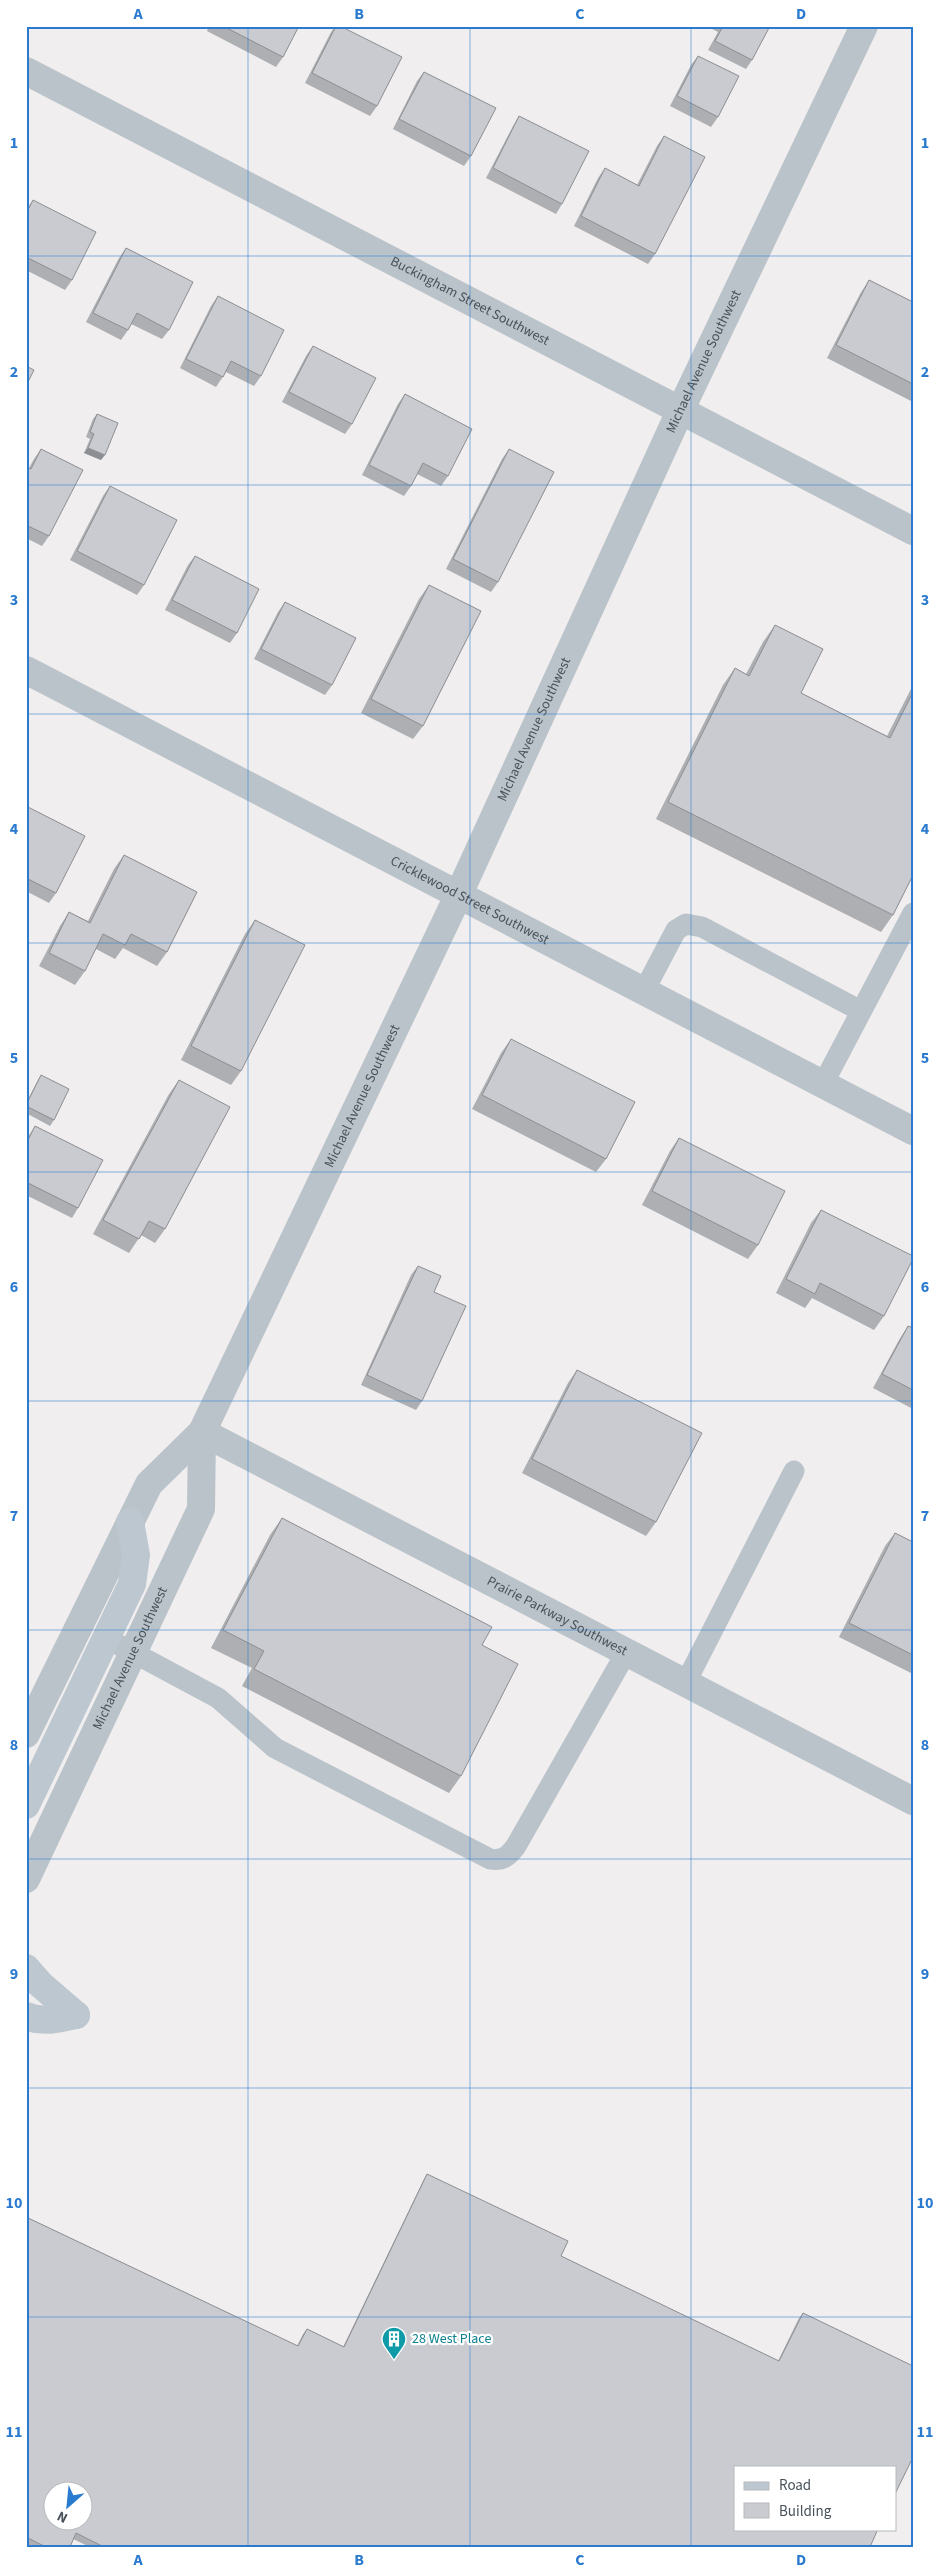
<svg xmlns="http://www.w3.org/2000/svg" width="939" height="2573" font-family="'Source Sans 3',sans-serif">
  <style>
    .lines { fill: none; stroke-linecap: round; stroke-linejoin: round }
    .service { stroke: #bbc3ca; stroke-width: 21 }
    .minor { stroke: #bbc3ca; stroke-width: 28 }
    .tertiary { stroke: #bbc3ca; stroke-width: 28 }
    .secondary { stroke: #bdc7d0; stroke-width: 28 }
    .wall { fill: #adafb3 }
    .shaded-wall { fill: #8d8e92 }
    .building { fill: #c9cbd0; stroke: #8d8e92; fill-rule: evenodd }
    .grid { fill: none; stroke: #2a7bcf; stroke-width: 1; stroke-opacity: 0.55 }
    .labels { text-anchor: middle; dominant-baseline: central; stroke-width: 4.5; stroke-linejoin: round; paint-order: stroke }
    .street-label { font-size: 14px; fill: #48525a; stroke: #fff }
    .culture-label { font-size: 14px; fill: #0d838f; stroke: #fff; text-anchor: start }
    .neatline { fill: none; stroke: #2a7bcf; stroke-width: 2 }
    .grid-label { font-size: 16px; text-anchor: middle; font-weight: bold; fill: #2a7bcf }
  </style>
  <rect width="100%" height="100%" fill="#f0eeee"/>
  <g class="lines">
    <!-- service -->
    <g class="service">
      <path d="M644,991L676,930L686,924L702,927L861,1011"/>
      <path d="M823,1084L913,913"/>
      <path d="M106,1638L218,1698L275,1748L490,1859C502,1861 508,1857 516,1846L627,1651"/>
      <path d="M686,1682L794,1471"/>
    </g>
    <!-- minor -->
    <g class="minor">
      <path id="s1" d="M26,71L913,531"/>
      <path id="s2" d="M26,670L913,1131"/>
    </g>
    <!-- tertiary -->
    <g class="tertiary">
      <path id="s3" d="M202,1432L913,1801"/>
      <path id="s4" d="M26,1734L149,1484L202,1432L458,896L681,409L864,26"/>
      <path id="s5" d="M26,1879L201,1509L202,1432"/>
    </g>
    <!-- secondary -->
    <g class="secondary">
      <path d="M26,1805L132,1584L136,1555L130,1522"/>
      <path d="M26,1968L40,1984L76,2015"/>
      <path d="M26,2016C43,2023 59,2019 76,2015"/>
    </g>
  </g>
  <!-- wall -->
  <g class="wall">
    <path d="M209,26H299L283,57L276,67L207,31Z"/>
    <path d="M335,26L377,106L370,116L305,83L330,34Z"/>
    <path d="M706,26H770L752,60L746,69L708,50L718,32Z"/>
    <path d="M698,56L718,117L711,127L670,106L691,65Z"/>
    <path d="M424,72L471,156L464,166L393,129L417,81Z"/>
    <path d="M519,116L562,204L556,214L486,178L513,126Z"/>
    <path d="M664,136L655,254L648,264L574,226L598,178L605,168L637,185L657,146Z"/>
    <path d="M33,200L72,280L65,290L26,270V210Z"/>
    <path d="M126,248L169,330L162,339L131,324L128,330L121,340L86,322L119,258Z"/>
    <path d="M869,280L913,302V402L827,358L860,294Z"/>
    <path d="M218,296L261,376L254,386L226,372L216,387L180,368L211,306Z"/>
    <path d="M313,346L352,424L345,434L282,402L306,356Z"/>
    <path d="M405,394L448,476L441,486L417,474L411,486L404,496L362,475L398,404Z"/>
    <path d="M97,414L101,460L84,453L90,439L86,437L93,419Z"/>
    <path d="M41,449L49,536L42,546L26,538V467L29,468L34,459Z"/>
    <path d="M509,449L498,582L491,592L446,569L502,459Z"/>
    <path d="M110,486L144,585L137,595L70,560L103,496Z"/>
    <path d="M195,556L237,633L230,643L165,610L188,565Z"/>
    <path d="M429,585L423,726L413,739L361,713L419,599Z"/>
    <path d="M285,602L332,685L325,695L254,659L278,612Z"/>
    <path d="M775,625L801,693L887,736L913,685V875L893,915L881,932L656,819L723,685L735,668L746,674L763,642Z"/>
    <path d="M26,806L56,893L49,903L26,891Z"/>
    <path d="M124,855L167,952L157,966L123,948L115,959L96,949L85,971L75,985L39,966L60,926L69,912L88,921L114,869Z"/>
    <path d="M255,920L241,1071L231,1085L181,1060L245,934Z"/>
    <path d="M511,1039L606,1159L596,1172L472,1109L501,1053Z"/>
    <path d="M41,1075L54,1120L50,1126L26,1113V1103L38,1080Z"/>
    <path d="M179,1080L165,1229L155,1243L141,1235L129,1253L93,1234L169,1094Z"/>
    <path d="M35,1126L78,1208L72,1218L26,1195V1140Z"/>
    <path d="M679,1138L758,1245L748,1259L642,1205L670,1151Z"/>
    <path d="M821,1210L884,1316L874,1330L812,1298L805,1308L776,1293L811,1223Z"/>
    <path d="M418,1266L434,1292L422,1401L416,1410L361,1385L411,1275Z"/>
    <path d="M908,1326L913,1328V1409L873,1388L899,1340Z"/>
    <path d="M577,1370L656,1522L646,1536L522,1473L568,1383Z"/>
    <path d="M282,1518L482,1645L461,1776L449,1793L242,1686L252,1668L211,1648L270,1535Z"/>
    <path d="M895,1533L913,1542V1674L839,1637L885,1546Z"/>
    <path d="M427,2174L561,2256L778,2361L799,2318L803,2313L870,2547H90L73,2539L70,2547H31L26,2544V2217L297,2346L303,2334L307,2329L343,2347L424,2179Z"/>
  </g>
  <!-- shaded-wall -->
  <path class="shaded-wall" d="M88,448L105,455L101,460L84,453Z"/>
  <!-- building -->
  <g class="building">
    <path d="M223,26H299L283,57Z"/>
    <path d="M336,26H340L402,57L377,106L312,73Z"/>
    <path d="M723,26H770L752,60L715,41Z"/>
    <path d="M698,56L739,76L718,117L677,96Z"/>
    <path d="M424,72L496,108L471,156L399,119Z"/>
    <path d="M519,116L589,151L562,204L493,168Z"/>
    <path d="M664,136L705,157L655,254L581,216L605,168L639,186Z"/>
    <path d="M33,200L96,232L72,280L26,257V214Z"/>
    <path d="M126,248L193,282L169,330L137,313L128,330L93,313Z"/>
    <path d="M869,280L913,302V384L836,345Z"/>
    <path d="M218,296L284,330L261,376L231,361L223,377L186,359Z"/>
    <path d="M313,346L376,378L352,424L289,392Z"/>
    <path d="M26,366L34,370L26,386Z"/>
    <path d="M405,394L472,429L448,476L423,463L411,486L369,465Z"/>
    <path d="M97,414L118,423L105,455L88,448L94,434L90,432Z"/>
    <path d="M41,449L83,470L49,536L26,525V467L31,469Z"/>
    <path d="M509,449L554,472L498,582L453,559Z"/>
    <path d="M110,486L177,520L144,585L77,551Z"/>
    <path d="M195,556L259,589L237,633L172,600Z"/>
    <path d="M429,585L481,611L423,726L371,699Z"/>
    <path d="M285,602L356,638L332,685L261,649Z"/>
    <path d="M775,625L823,649L801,693L890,738L913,692V875L893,915L668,802L735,668L749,676Z"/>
    <path d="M26,806L85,836L56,893L26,878Z"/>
    <path d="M124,855L197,892L167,952L131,934L125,945L103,934L85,971L49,953L69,912L90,923Z"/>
    <path d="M255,920L305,945L241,1071L191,1046Z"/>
    <path d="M511,1039L635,1102L606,1159L482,1095Z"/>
    <path d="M41,1075L69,1089L54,1120L26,1106V1105Z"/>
    <path d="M179,1080L230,1107L165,1229L149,1221L139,1239L103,1220Z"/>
    <path d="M35,1126L103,1160L78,1208L26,1182V1144Z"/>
    <path d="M679,1138L785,1191L758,1245L652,1191Z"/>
    <path d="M821,1210L913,1256V1259L884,1316L820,1283L815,1294L786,1279Z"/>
    <path d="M418,1266L441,1276L434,1292L466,1306L422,1401L367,1375Z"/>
    <path d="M908,1326L913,1328V1390L882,1374Z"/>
    <path d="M577,1370L702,1433L656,1522L532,1459Z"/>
    <path d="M282,1518L492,1627L482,1645L518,1664L461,1776L254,1669L264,1651L223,1630Z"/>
    <path d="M895,1533L913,1542V1655L849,1623Z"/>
    <path d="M427,2174L568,2241L561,2256L779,2361L803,2313L913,2366V2457L895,2494V2467H735V2529H878L870,2547H104L76,2533L70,2547H46L26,2537V2217L298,2346L307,2329L344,2347ZM52,2490H82V2520H52Z"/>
  </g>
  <!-- grid -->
  <path class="grid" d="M248,26V2547M470,26V2547M691,26V2547M26,256H913M26,485H913M26,714H913M26,943H913M26,1172H913M26,1401H913M26,1630H913M26,1859H913M26,2088H913M26,2317H913"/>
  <!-- icons -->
  <defs>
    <symbol id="building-pin" viewBox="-11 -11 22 30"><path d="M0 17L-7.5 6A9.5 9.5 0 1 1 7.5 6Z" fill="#0f9aa8" stroke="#fff"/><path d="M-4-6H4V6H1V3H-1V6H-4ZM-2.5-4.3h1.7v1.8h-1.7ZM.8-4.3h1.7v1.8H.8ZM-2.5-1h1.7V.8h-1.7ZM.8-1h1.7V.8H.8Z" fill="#fff"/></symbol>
  </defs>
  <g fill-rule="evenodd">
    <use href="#building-pin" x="380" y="2325" width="28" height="38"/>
  </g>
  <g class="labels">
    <!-- street labels -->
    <g class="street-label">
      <text stroke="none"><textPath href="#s1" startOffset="500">Buckingham Street Southwest</textPath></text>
      <text stroke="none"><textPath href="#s4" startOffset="1535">Michael Avenue Southwest</textPath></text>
      <text stroke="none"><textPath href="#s4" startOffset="1130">Michael Avenue Southwest</textPath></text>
      <text stroke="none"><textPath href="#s2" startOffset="500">Cricklewood Street Southwest</textPath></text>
      <text stroke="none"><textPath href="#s4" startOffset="725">Michael Avenue Southwest</textPath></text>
      <text stroke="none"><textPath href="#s3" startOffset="400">Prairie Parkway Southwest</textPath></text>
      <text stroke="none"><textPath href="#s5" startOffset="244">Michael Avenue Southwest</textPath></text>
    </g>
    <!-- culture labels -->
    <g class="culture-label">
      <text x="412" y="2339">28 West Place</text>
    </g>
  </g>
  <!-- border -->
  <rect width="939" height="2573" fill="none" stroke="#ffffff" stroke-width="55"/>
  <!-- legend -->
  <rect x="734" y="2466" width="162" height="65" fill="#ffffff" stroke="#b6babd"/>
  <rect x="744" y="2482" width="25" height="8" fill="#bdc7d0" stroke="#b6babd"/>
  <text x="779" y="2490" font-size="15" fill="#48525a">Road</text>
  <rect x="744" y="2503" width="25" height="15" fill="#c9cbd0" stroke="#b6babd"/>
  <text x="779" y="2516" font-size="15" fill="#48525a">Building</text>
  <!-- north arrow -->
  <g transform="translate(68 2506) rotate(207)"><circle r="24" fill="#ffffff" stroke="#b6babd"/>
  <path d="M0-4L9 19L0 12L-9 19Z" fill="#2a7bcf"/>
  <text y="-8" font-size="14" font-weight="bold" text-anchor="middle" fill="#48525a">N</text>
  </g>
  <rect x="28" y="28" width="884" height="2518" class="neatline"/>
  <g class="grid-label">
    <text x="138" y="19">A</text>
    <text x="359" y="19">B</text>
    <text x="580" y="19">C</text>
    <text x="801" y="19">D</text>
    <text x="14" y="148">1</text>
    <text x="925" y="148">1</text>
    <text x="14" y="377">2</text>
    <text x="925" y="377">2</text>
    <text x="14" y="605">3</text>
    <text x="925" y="605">3</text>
    <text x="14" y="834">4</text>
    <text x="925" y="834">4</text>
    <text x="14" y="1063">5</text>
    <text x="925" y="1063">5</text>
    <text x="14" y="1292">6</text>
    <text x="925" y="1292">6</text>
    <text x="14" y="1521">7</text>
    <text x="925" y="1521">7</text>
    <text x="14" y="1750">8</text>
    <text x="925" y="1750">8</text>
    <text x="14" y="1979">9</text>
    <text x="925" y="1979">9</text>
    <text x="14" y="2208">10</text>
    <text x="925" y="2208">10</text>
    <text x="14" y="2437">11</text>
    <text x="925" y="2437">11</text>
    <text x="138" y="2565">A</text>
    <text x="359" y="2565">B</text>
    <text x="580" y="2565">C</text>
    <text x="801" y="2565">D</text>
  </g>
</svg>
